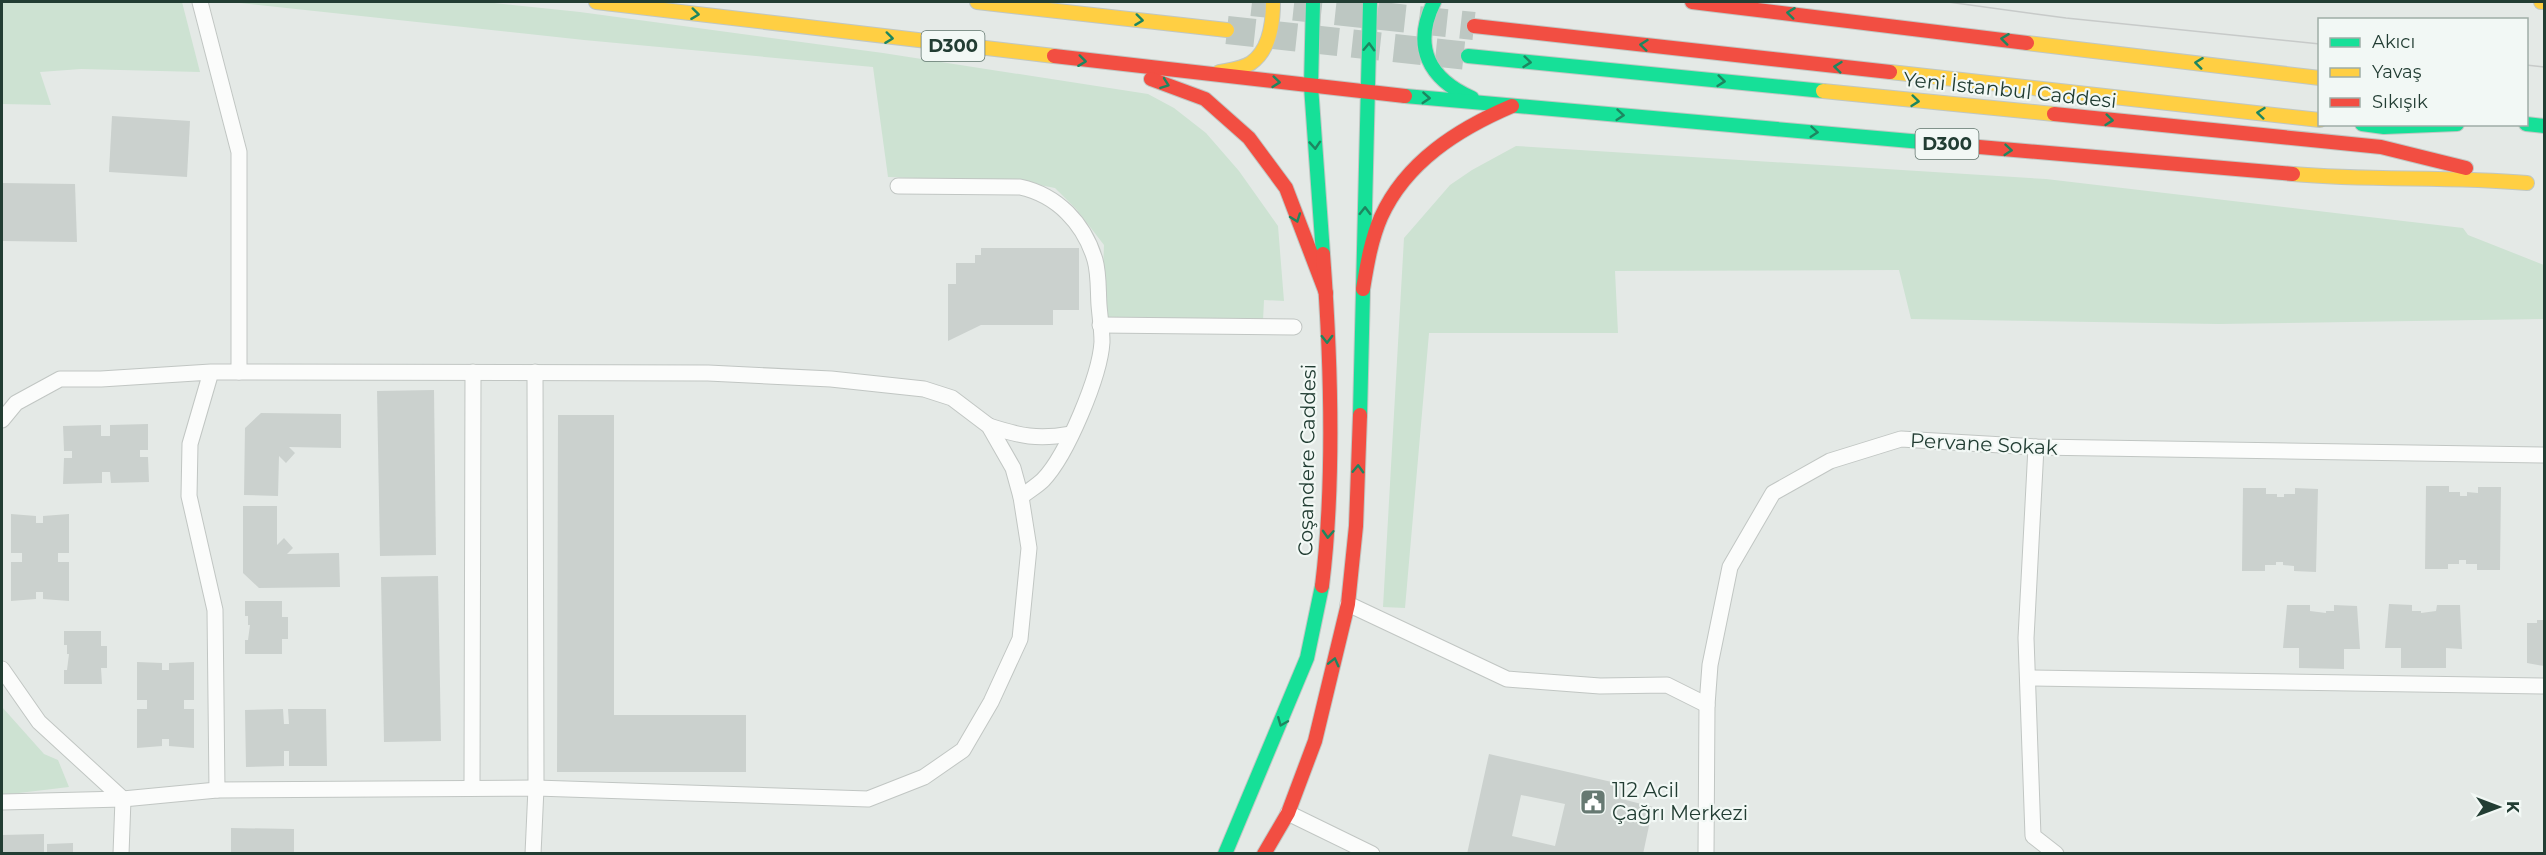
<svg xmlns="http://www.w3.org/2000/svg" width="2546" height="855" font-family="Montserrat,sans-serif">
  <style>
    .green { fill: #cde2d2 }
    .building { fill: #cbd1ce; fill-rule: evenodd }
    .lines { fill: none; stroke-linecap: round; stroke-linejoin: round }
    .highway-tunnel { stroke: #bdc7c2; stroke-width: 28; stroke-dasharray: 28 14; stroke-linecap: butt }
    .street-casing { stroke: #c1c6c3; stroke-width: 17 }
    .fast-casing { stroke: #c0c7c3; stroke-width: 16 }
    .slow-casing { stroke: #c0c7c3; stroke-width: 16 }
    .jam-casing { stroke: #c0c7c3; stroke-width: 16 }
    .street { stroke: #fbfcfb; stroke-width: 15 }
    .fast { stroke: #16e098; stroke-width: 14 }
    .slow { stroke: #ffcf43; stroke-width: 14 }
    .jam { stroke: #f24e42; stroke-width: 14 }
    .tram { stroke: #c7cac9; stroke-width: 1.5 }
    .oneway { stroke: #1d8660 }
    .labels { text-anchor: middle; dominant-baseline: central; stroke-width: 4.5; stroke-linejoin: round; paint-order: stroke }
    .shield { fill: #f2f8f5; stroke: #60756d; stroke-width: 1.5 }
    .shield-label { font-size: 18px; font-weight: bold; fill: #223d33 }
    .street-label { font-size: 20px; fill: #223d33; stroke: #f2f8f5 }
    .poi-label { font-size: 20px; fill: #223d33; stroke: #f2f8f5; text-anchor: start }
  </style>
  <rect width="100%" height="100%" fill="#e4e9e6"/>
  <!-- green -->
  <g class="green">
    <path d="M2,2H182L200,72L81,69L40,72L51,105L2,104Z"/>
    <path d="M231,2H485L580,12L883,53L1148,94L1174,108L1206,133L1239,171L1278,226L1284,301L1264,300L1263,321L1101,320L1104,245L1077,210L1055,188L1024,182L888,177L873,67L584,40Z"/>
    <path d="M1516,146L2046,179L2463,228L2468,235L2544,265V319L2218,324L1911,319L1899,270L1615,271L1618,333H1429L1405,608L1383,607L1404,238L1450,185L1472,170Z"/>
    <path d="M2,707L44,754L58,760L69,787L2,795Z"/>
  </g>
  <!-- building -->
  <g class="building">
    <path d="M112,116L190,121L187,177L109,172Z"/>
    <path d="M2,183L75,184L77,242L2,241Z"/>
    <path d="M981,248H1079V310H1053V325H981L948,341V284H956V263H975V255H981Z"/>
    <path d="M434,390L436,555L380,556L377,391Z"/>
    <path d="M261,413L341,414V448L289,447L295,453L286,463L279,456L278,496L244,495L245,428Z"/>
    <path d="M558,415H614V715H746V772H557Z"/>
    <path d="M148,424V450H140V457H148L149,482L111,483L110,472H102V483L63,484L64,458H72V451H64L63,426L101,425V436H110V425Z"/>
    <path d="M2426,486H2449V492H2460V496H2467V492L2478,493V487H2501L2500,570H2477V564H2466V560H2459V564H2448V569H2425Z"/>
    <path d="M2243,488H2266V494H2277V497H2284V494H2295V488L2318,489L2316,572L2294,571V566L2283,565V562H2276V565H2265V571H2242Z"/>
    <path d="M243,506H277V545L284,538L293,548L287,554L339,553L340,587L259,588L243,573Z"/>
    <path d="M11,514L36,516V523H43V516L69,514V553H58V562H69V601L43,599V592H36V599L11,601V562H22V553H11Z"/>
    <path d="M438,576L441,741L384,742L381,577Z"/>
    <path d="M245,601H282V617H288V639H282V654H245V640H248L250,625H248V616H245Z"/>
    <path d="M2389,604L2412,605V611H2421V613L2436,611L2437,605H2460L2462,649L2446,648V668H2401V648H2385Z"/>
    <path d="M2287,605H2310V611L2326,613V611H2334V605L2357,606L2360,649H2344V669L2299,668V648H2283Z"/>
    <path d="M2537,620H2544V666L2527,663V623H2537Z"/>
    <path d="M64,631H101V646H107V668H101L102,684H64V670H67L69,654H67V645H64Z"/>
    <path d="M137,662L162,663V670H169V663L194,662V700H184V709H194V748L169,746V739H162V746L137,748V709H147V700H137Z"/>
    <path d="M283,709L284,724H289L288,709H326L327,766H289V751H284V766L246,767L245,710Z"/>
    <path d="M1489,754L1625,785L1622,799L1653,807L1643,854H1467ZM1521,795L1565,804L1555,846L1512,836Z"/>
    <path d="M231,828L294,829V854H231Z"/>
    <path d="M44,834V854H2V835Z"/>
    <path d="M73,843V854H47V844Z"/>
  </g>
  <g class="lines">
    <!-- highway-tunnel -->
    <g class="highway-tunnel">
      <path d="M1252,2L1474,26"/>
      <path d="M1227,30L1468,56"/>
    </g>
    <defs>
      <g id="street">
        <path d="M200,2L239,152V372"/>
        <path d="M898,186L1020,187C1057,195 1084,223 1095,260C1099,274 1098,291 1099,305C1100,317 1102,330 1102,342C1100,376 1067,455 1043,480C1037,486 1028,491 1021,497"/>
        <path d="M1100,325L1294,327"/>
        <path d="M2,420L16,403L60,379H101L211,372L708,373L831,379L924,389L952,398L989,426L1013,468L1021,497L1029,548L1020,639L991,702L963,750L924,777L868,799L536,788L217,790L215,610L189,496L190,444L211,372"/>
        <path d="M989,426C1020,436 1038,440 1070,434"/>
        <path d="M2036,447L2026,638L2033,836L2056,854"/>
        <path d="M1348,604L1507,679L1600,686L1667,685L1707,705"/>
        <path d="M2,669L39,722L123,799L121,854"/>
        <path d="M2029,678L2544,686"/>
        <path d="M472,788L473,372"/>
        <path d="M2,802L123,799L217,790"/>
        <path d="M1288,813L1372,854"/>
        <path d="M533,854L536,788L535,372"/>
        <path d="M1706,854L1707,705L1710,665L1730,567L1773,493L1830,461L1901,439L2036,447L2544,455"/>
      </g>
      <g id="fast">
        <path d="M1313,2L1311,86L1323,254"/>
        <path d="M1434,2C1412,47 1429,79 1472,98"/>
        <path d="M1468,56L1823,91"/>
        <path d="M1405,96L1922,142"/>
        <path d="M2362,124L2384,127L2457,124"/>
        <path d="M2526,124L2544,126"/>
        <path d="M1360,415L1370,2"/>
        <path d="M1225,854L1307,658L1322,586"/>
      </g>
      <g id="slow">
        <path d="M596,2L1054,56"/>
        <path d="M977,2L1227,30"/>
        <path d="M2541,2H2544"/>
        <path d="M2027,43L2320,78"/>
        <path d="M1219,72C1229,70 1242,69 1251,63C1270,50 1273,23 1273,2"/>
        <path d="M1890,72L2320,120"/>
        <path d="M1823,91L2054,114"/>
        <path d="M2293,174C2371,181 2449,176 2527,183"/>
      </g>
      <g id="jam">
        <path d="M1692,2L2027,43"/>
        <path d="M1474,26L1890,72"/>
        <path d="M1054,56L1405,96"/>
        <path d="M1151,79L1205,99L1249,138L1286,188L1326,293"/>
        <path d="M2054,114L2381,147L2466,168"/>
        <path d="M1922,142L2293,174"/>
        <path d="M1363,289C1367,265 1371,240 1381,217C1406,162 1458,129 1512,106"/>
        <path d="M1322,586C1335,481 1331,360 1323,254"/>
        <path d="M1264,854L1288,813L1315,741L1348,604L1356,526L1360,415"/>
      </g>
    </defs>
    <!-- street casing -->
    <use href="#street" class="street-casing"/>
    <!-- fast casing -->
    <use href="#fast" class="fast-casing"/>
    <!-- slow casing -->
    <use href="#slow" class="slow-casing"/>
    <!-- jam casing -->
    <use href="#jam" class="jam-casing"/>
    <!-- street -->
    <use href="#street" class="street"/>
    <!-- fast -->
    <use href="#fast" class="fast"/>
    <!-- slow -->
    <use href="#slow" class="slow"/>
    <!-- jam -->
    <use href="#jam" class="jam"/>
    <!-- tram -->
    <g class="tram">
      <path d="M1948,2L2066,18L2320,44"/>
      <path d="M2526,65L2544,67"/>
    </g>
  </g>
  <!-- one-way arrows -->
  <defs><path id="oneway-chevron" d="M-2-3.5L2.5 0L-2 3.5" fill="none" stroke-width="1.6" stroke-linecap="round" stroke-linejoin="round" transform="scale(1.5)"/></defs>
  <g class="oneway">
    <use href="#oneway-chevron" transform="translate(1791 13) rotate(-173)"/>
    <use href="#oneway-chevron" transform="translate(695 14) rotate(7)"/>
    <use href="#oneway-chevron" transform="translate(1139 20) rotate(7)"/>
    <use href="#oneway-chevron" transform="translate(889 38) rotate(7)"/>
    <use href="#oneway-chevron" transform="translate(2005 39) rotate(-173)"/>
    <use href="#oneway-chevron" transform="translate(1644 45) rotate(-174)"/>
    <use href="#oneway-chevron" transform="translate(1369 47) rotate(-88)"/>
    <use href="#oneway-chevron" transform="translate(1082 61) rotate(7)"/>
    <use href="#oneway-chevron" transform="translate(1527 62) rotate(6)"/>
    <use href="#oneway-chevron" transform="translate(2199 63) rotate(-173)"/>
    <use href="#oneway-chevron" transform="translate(1838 67) rotate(-174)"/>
    <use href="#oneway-chevron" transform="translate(1721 81) rotate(6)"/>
    <use href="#oneway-chevron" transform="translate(1276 82) rotate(6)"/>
    <use href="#oneway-chevron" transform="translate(1165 84) rotate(20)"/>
    <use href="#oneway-chevron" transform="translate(1426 98) rotate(4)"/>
    <use href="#oneway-chevron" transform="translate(1915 101) rotate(6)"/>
    <use href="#oneway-chevron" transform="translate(2261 113) rotate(-174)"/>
    <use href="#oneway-chevron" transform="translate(1620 115) rotate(5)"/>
    <use href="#oneway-chevron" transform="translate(2109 120) rotate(6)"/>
    <use href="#oneway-chevron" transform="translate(1814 132) rotate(5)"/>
    <use href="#oneway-chevron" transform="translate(1315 145) rotate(86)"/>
    <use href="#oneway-chevron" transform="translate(2008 150) rotate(5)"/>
    <use href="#oneway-chevron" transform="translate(1365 211) rotate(-89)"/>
    <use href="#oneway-chevron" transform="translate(1296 218) rotate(70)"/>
    <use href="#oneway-chevron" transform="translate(1327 339) rotate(89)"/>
    <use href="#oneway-chevron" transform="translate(1358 469) rotate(-88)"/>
    <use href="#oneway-chevron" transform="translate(1328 534) rotate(93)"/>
    <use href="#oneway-chevron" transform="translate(1334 662) rotate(-76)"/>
    <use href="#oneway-chevron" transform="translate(1282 722) rotate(112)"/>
  </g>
  <!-- icons -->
  <defs>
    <symbol id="civic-square" viewBox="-11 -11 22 22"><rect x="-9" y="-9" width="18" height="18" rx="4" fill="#667972" stroke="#f2f8f5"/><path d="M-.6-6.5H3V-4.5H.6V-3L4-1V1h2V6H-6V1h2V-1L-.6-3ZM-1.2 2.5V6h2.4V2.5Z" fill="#fff"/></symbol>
  </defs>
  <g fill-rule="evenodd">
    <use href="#civic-square" x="1578" y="787" width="30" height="30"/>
  </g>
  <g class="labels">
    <!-- shield labels -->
    <g class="shield">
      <rect x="921.5" y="31" width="63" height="30" rx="4.5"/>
      <rect x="1915.5" y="129" width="63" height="30" rx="4.5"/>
    </g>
    <g class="shield-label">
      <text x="953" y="46">D300</text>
      <text x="1947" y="144">D300</text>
    </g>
    <!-- street labels -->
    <g class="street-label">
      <text transform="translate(2010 90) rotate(6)">Yeni İstanbul Caddesi</text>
      <text transform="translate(1984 444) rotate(3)">Pervane Sokak</text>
      <text transform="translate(1307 460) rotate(-89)">Coşandere Caddesi</text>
    </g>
    <!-- poi labels -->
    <g class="poi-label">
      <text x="1612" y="790">112 Acil<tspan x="1612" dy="23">Çağrı Merkezi</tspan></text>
    </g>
  </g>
  <!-- border -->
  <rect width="2546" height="855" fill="none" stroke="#223d33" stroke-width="6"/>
  <!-- legend -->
  <rect x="2318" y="18" width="210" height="108" fill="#f2f8f5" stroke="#9fada7" stroke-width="1.5"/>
  <rect x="2330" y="38" width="30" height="9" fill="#16e098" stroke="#9fada7" stroke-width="1.5"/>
  <text x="2372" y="48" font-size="18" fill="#223d33">Akıcı</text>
  <rect x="2330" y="68" width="30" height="9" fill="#ffcf43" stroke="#9fada7" stroke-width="1.5"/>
  <text x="2372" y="78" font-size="18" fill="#223d33">Yavaş</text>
  <rect x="2330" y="98" width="30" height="9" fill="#f24e42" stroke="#9fada7" stroke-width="1.5"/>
  <text x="2372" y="108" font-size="18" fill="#223d33">Sıkışık</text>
  <!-- north arrow -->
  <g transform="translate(2498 807) rotate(90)" stroke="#f2f8f5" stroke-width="4.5" paint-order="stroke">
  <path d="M0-4.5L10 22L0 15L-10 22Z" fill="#223d33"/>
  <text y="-9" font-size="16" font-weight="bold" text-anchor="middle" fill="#223d33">K</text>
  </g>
</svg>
